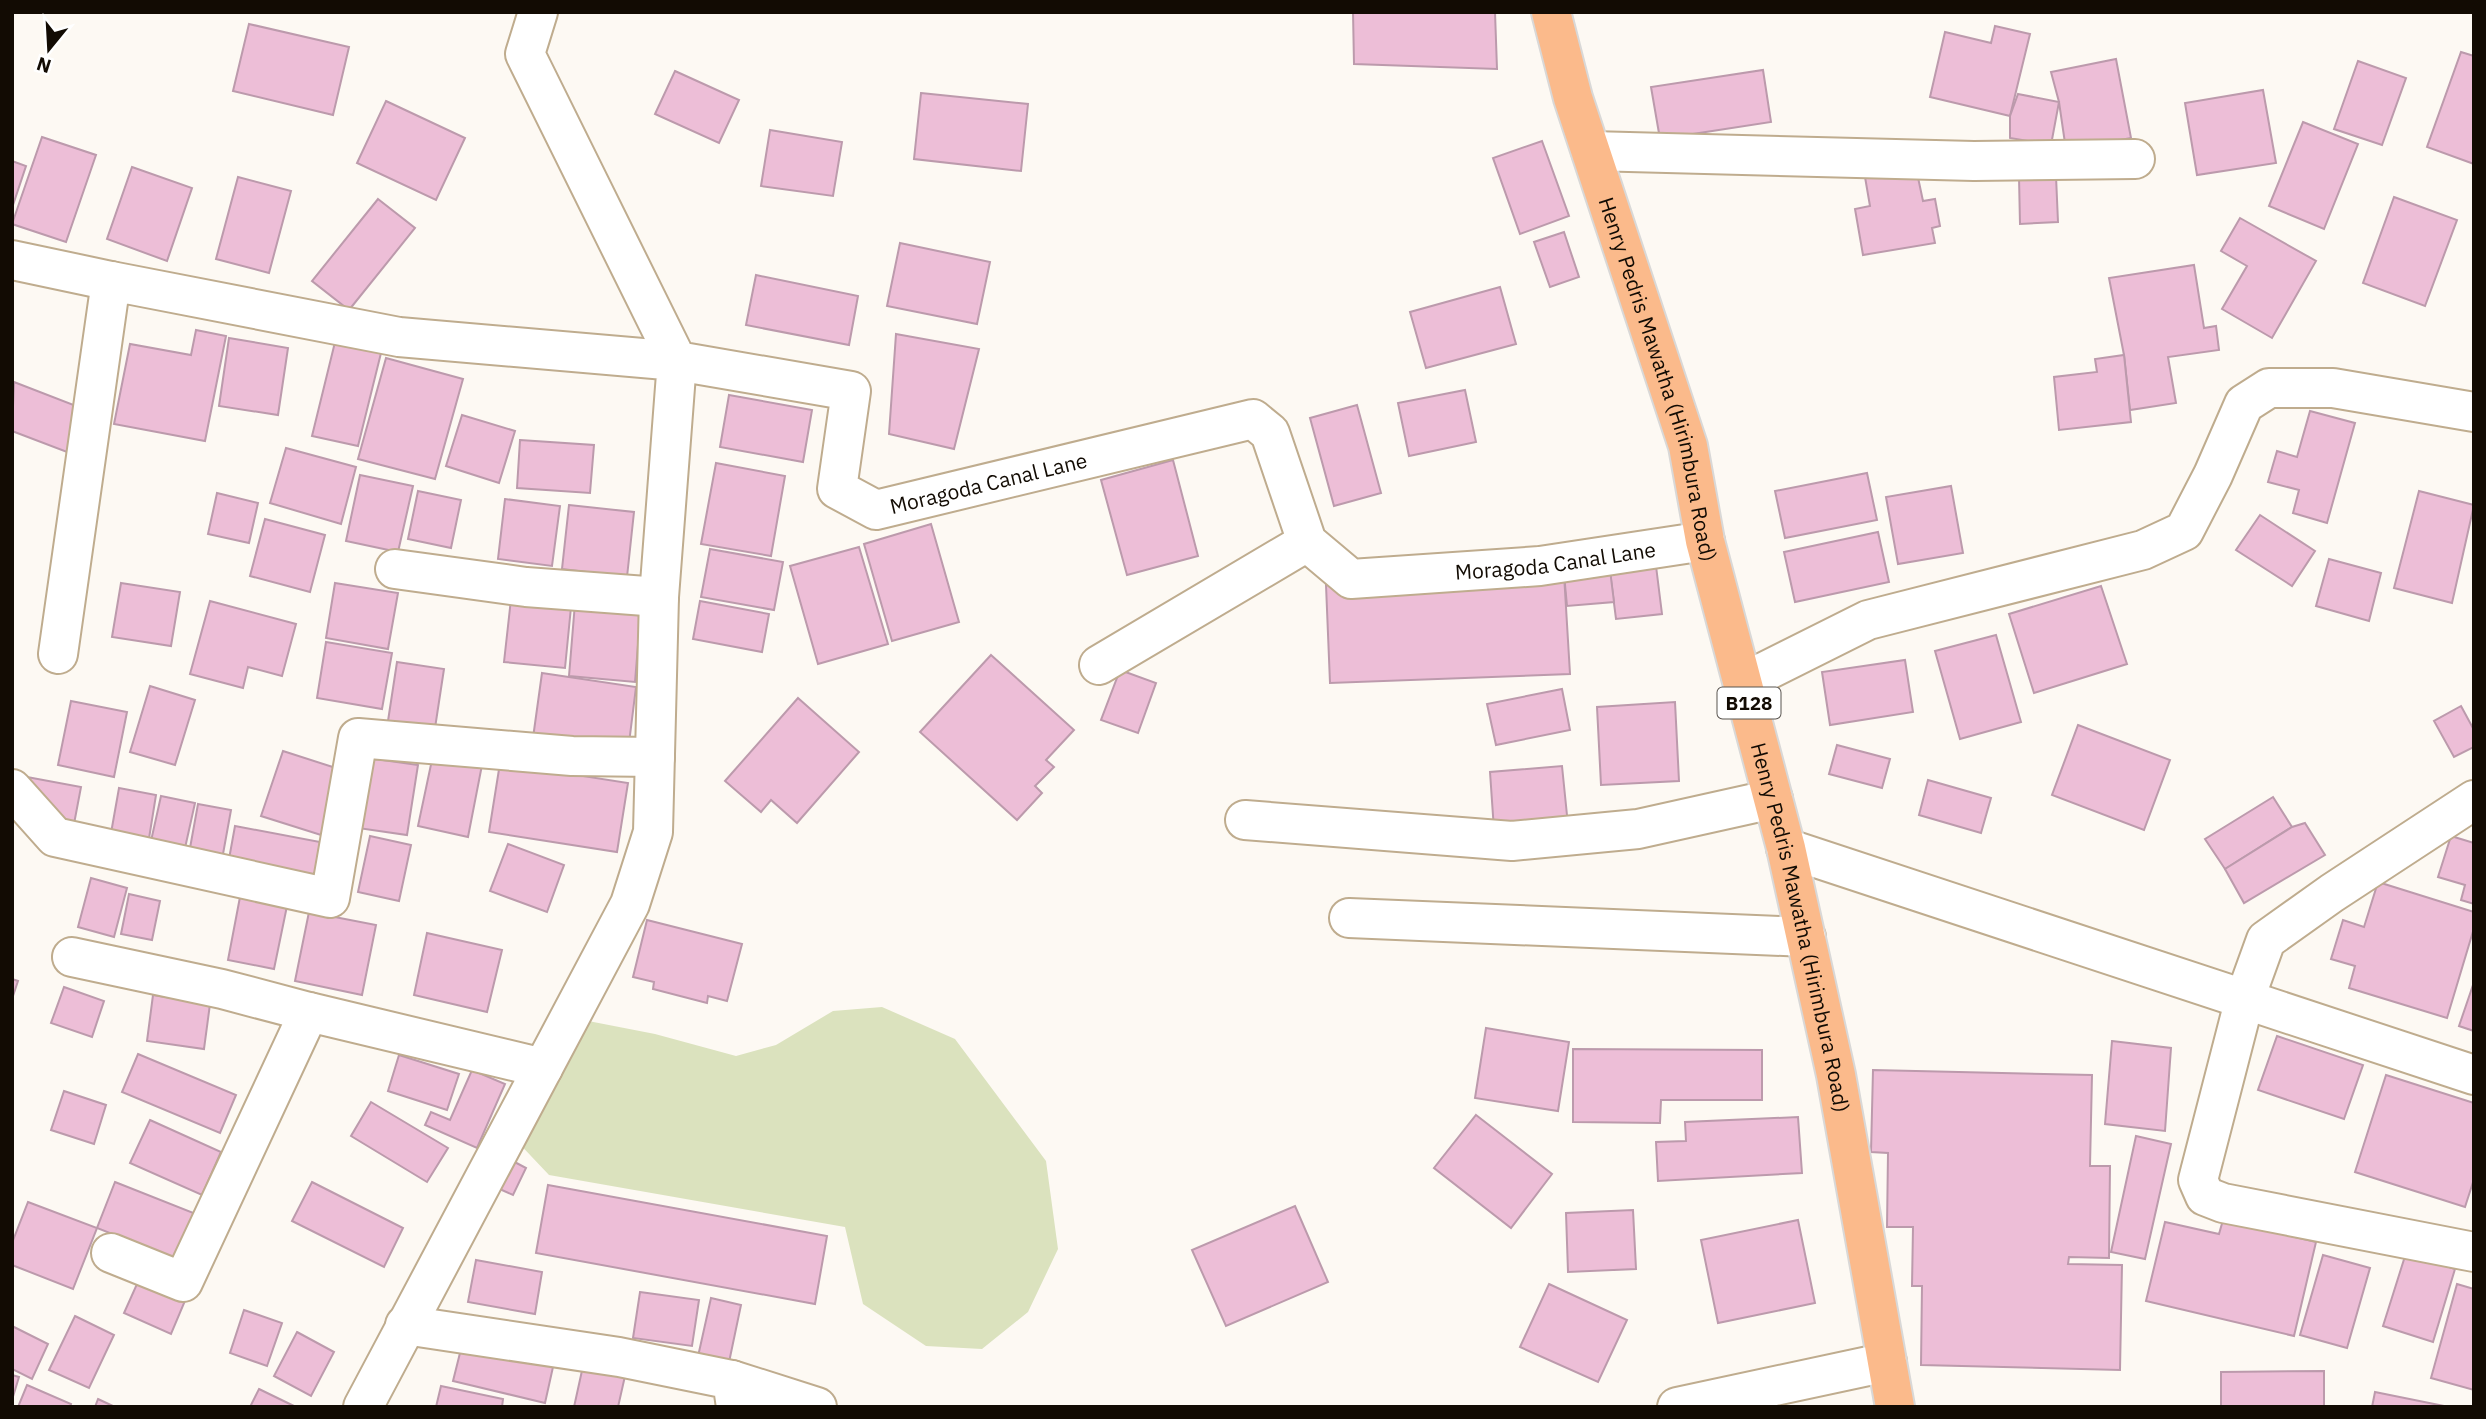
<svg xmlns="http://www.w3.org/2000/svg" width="2486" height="1419" font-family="'IBM Plex Sans',sans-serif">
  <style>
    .green { fill: #dbe2be }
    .building { fill: #edbed7; stroke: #bc9aac; stroke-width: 2 }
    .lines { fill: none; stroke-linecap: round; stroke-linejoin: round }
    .minor-casing { stroke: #bfac8e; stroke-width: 42 }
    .major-casing { stroke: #d9d8d7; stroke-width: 42 }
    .minor { stroke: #fff; stroke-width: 38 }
    .major { stroke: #fbba8b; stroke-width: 38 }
    .labels { text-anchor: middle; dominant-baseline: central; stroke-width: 7; stroke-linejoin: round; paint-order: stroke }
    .shield { fill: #fff; stroke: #59544f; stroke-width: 2 }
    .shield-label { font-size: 19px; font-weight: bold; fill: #120b03 }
    .street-label { font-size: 21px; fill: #120b03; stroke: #fff }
  </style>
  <rect width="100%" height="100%" fill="#fdf9f3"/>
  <!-- green -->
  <path class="green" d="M882,1007L955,1039L1046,1161L1058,1249L1028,1312L982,1349L926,1346L863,1304L845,1227L549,1175L513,1137L578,1019L655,1034L736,1056L776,1045L833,1011Z"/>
  <!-- building -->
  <g class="building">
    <path d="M1353,12H1495L1497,69L1354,64Z"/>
    <path d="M249,24L349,47L333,115L233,91Z"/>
    <path d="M1995,26L2030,34L2010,116L1930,97L1945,32L1991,43Z"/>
    <path d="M2461,52L2474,56V164L2427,147Z"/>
    <path d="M2116,59L2131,138L2066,150L2059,102L2051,72Z"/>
    <path d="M2358,61L2406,78L2382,145L2334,129Z"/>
    <path d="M1763,70L1771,122L1660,139L1651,87Z"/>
    <path d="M675,71L739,100L719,143L655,114Z"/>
    <path d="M2263,90L2276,163L2197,175L2185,103Z"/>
    <path d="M921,93L1028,104L1021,171L914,159Z"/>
    <path d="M2018,94L2059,102L2051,145L2010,138V116Z"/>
    <path d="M386,101L465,138L436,200L357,163Z"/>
    <path d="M2303,122L2358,144L2324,229L2269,206Z"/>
    <path d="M770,130L842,142L833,196L761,186Z"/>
    <path d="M42,137L96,155L66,242L12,224Z"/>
    <path d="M1542,141L1569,216L1520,234L1493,158Z"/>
    <path d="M12,161L26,166L12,208Z"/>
    <path d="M132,167L192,188L167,261L107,239Z"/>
    <path d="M1916,168L1923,201L1935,199L1940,226L1932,228L1935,243L1863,255L1855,209L1870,206L1865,177Z"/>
    <path d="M2056,176L2058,222L2020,224L2019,177Z"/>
    <path d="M238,177L291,191L269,273L216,259Z"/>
    <path d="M2394,197L2457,220L2425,306L2363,283Z"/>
    <path d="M378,199L415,228L349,310L312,281Z"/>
    <path d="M2240,218L2316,261L2272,338L2222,309L2247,266L2221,251Z"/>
    <path d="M1564,232L1579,277L1550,287L1534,242Z"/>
    <path d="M900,243L990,262L977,324L887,306Z"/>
    <path d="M2194,265L2204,328L2216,326L2219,350L2168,357L2176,403L2130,410L2124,355L2109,278Z"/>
    <path d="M756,275L858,296L849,345L746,325Z"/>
    <path d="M1500,287L1516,344L1426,368L1410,312Z"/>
    <path d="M196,330L226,336L205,441L114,424L130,344L191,355Z"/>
    <path d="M896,334L979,349L954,449L889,434Z"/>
    <path d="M229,338L288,348L278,415L219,406Z"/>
    <path d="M336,338L382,349L358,446L312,436Z"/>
    <path d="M2124,355L2131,422L2059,430L2054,377L2097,372L2095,359Z"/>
    <path d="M386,358L463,379L435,479L358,459Z"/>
    <path d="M14,382L84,409L67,452L12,431Z"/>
    <path d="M1465,390L1476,442L1409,456L1398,403Z"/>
    <path d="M729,395L812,410L803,462L720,447Z"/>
    <path d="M1357,405L1381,493L1334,506L1310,418Z"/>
    <path d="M2310,411L2355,423L2327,523L2293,513L2299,490L2268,482L2277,451L2297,457Z"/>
    <path d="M462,415L515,431L499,483L446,466Z"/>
    <path d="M520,440L594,445L590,493L517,488Z"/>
    <path d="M286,448L356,467L341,524L270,503Z"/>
    <path d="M1173,460L1198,556L1127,575L1101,480Z"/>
    <path d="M716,463L785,476L771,556L701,544Z"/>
    <path d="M1867,473L1877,520L1785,538L1775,491Z"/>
    <path d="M360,475L413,486L398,552L346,541Z"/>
    <path d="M1951,486L1963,553L1898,564L1886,497Z"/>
    <path d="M418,491L461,500L451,548L408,539Z"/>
    <path d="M2419,491L2474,505L2452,603L2394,588Z"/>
    <path d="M217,493L258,503L249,543L208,534Z"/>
    <path d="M505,499L560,506L552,566L498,559Z"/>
    <path d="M569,505L634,512L627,577L562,569Z"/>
    <path d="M2260,515L2315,551L2292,586L2236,550Z"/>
    <path d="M265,519L325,535L310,592L250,576Z"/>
    <path d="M931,524L959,622L892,641L864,544Z"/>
    <path d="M1878,532L1889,582L1795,602L1784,552Z"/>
    <path d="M859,547L888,644L818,664L790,566Z"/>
    <path d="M710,549L783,562L774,610L701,597Z"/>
    <path d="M1655,558L1662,614L1616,619L1609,564Z"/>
    <path d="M2329,559L2381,573L2369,621L2316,606Z"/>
    <path d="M1610,570L1614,602L1567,606L1564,574Z"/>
    <path d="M1564,574L1570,674L1330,683L1326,585Z"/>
    <path d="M121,583L180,592L171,646L112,637Z"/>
    <path d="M335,583L398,593L388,649L326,638Z"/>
    <path d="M2101,586L2127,664L2034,693L2009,614Z"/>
    <path d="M512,590L572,597L565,668L504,662Z"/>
    <path d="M210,601L296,624L282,676L248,667L243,688L190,674Z"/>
    <path d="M700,601L769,614L762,652L693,639Z"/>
    <path d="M575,603L641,608L635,682L569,676Z"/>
    <path d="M1996,635L2021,722L1960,739L1935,651Z"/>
    <path d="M326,642L392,653L382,709L317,698Z"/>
    <path d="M991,655L1074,730L1046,760L1054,767L1035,786L1042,793L1017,820L920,732Z"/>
    <path d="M1905,660L1913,712L1830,725L1822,672Z"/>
    <path d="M397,662L444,669L435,728L388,721Z"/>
    <path d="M1120,670L1156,683L1138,733L1101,720Z"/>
    <path d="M542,673L636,687L628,751L533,738Z"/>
    <path d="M150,686L195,700L175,765L130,752Z"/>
    <path d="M1562,689L1570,730L1496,745L1487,704Z"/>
    <path d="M798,698L859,752L797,823L771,800L761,812L725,781Z"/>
    <path d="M71,701L127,712L114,777L58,765Z"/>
    <path d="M1675,702L1679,781L1601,785L1597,707Z"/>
    <path d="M2461,706L2474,730V747L2454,757L2434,721Z"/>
    <path d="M2078,725L2170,760L2144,830L2052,795Z"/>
    <path d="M1837,745L1890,759L1882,788L1829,774Z"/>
    <path d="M283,751L342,770L321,835L261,816Z"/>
    <path d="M433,755L482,765L468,837L418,826Z"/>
    <path d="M361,757L418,765L407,835L351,827Z"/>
    <path d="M500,763L628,783L617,852L489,832Z"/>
    <path d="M1562,766L1568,825L1494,830L1490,772Z"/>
    <path d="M27,777L81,787L70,845Z"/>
    <path d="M1928,780L1991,798L1981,833L1919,815Z"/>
    <path d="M119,788L156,795L146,857L108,850Z"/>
    <path d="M161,796L195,803L181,866L147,859Z"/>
    <path d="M2273,797L2292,827L2225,869L2205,839Z"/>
    <path d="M198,804L231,810L221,865L188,859Z"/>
    <path d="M2305,823L2325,855L2244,903L2225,869L2292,827Z"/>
    <path d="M235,826L320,842L313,885L227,870Z"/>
    <path d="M370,836L411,845L399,901L358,892Z"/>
    <path d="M2451,836L2474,843V904L2461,900L2465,885L2438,877Z"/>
    <path d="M508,844L564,865L547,912L490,891Z"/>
    <path d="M91,878L127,888L114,937L78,927Z"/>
    <path d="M2378,882L2474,912V928L2447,1018L2349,988L2355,966L2331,959L2343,920L2364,927Z"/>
    <path d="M129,894L160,901L152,940L121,934Z"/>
    <path d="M240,897L287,906L274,969L228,960Z"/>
    <path d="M309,912L376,925L362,995L295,981Z"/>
    <path d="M647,920L742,944L727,1001L708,996L707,1003L653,989L654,982L633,977Z"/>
    <path d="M427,933L502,950L487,1012L414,995Z"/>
    <path d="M12,979L18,981L12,999Z"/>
    <path d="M2474,982V1031L2459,1026Z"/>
    <path d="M64,987L104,1001L92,1037L51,1023Z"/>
    <path d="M153,995L210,1004L204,1049L147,1041Z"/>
    <path d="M1486,1028L1569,1042L1558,1111L1475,1098Z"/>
    <path d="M2277,1036L2363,1065L2344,1119L2258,1090Z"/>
    <path d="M2112,1041L2171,1048L2165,1131L2105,1124Z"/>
    <path d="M1573,1049L1762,1050V1100H1661L1660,1123L1573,1122Z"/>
    <path d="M138,1054L236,1095L220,1133L122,1092Z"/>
    <path d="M399,1055L459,1074L447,1110L388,1091Z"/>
    <path d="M472,1070L505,1084L477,1148L425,1125L431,1112L450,1120Z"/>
    <path d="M1873,1070L2092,1075L2090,1166H2110L2109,1258L2069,1257L2068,1264L2122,1265L2120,1370L1921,1365L1922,1286H1912L1913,1227H1887L1888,1153L1871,1152Z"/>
    <path d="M2386,1075L2474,1103V1179L2465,1207L2355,1172Z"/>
    <path d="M64,1091L106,1105L94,1144L51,1130Z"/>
    <path d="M371,1102L448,1148L427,1182L351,1136Z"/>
    <path d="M1476,1115L1552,1174L1511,1228L1434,1168Z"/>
    <path d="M1798,1117L1802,1173L1658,1181L1656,1142L1686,1141L1685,1122Z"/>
    <path d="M150,1120L221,1152L202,1195L130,1163Z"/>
    <path d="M2136,1136L2171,1144L2145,1259L2111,1252Z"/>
    <path d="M509,1159L526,1168L513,1195L495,1187Z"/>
    <path d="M115,1182L196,1214L178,1260L97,1228Z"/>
    <path d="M312,1182L403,1228L384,1267L292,1221Z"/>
    <path d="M548,1185L827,1236L815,1304L536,1253Z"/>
    <path d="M28,1202L97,1228L73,1289L12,1265V1243Z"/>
    <path d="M1295,1206L1328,1282L1226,1326L1192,1250Z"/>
    <path d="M1633,1210L1636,1269L1568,1272L1566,1213Z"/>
    <path d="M1798,1220L1815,1303L1718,1323L1701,1240Z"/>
    <path d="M2223,1220L2316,1242L2294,1336L2146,1301L2165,1222L2219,1234Z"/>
    <path d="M2406,1253L2455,1269L2433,1342L2383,1326Z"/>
    <path d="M2323,1255L2370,1268L2347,1348L2300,1335Z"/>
    <path d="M476,1260L542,1272L535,1314L468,1302Z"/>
    <path d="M141,1275L187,1296L171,1334L124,1313Z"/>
    <path d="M1549,1284L1627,1320L1598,1382L1520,1347Z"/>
    <path d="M2457,1284L2474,1289V1390L2431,1378Z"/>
    <path d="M640,1292L699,1300L692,1346L633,1338Z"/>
    <path d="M711,1298L741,1305L728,1367L697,1361Z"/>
    <path d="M244,1310L282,1323L267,1366L230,1353Z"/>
    <path d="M75,1316L114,1335L89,1388L49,1370Z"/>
    <path d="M12,1326L48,1344L32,1379L12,1369Z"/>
    <path d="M297,1332L334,1352L311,1396L274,1376Z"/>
    <path d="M462,1345L553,1367L545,1403L453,1381Z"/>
    <path d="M583,1366L625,1376L618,1407H574Z"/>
    <path d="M2324,1371V1407H2221V1372Z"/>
    <path d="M12,1375L19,1377L12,1400Z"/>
    <path d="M27,1385L71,1404L70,1407H18Z"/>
    <path d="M441,1386L503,1399L502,1407H436Z"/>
    <path d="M259,1389L296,1407H250Z"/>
    <path d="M2375,1392L2449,1407H2372Z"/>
    <path d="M98,1399L115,1407H95Z"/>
  </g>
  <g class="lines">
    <defs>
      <g id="minor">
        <path id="s1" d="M538,12L525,54L677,361L851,391L837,489L876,510L1253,419L1270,433L1307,542L1351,579L1540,566L1705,541"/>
        <path d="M1591,151L1974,161L2135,159"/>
        <path d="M12,260L111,281"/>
        <path d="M395,569L526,587L659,597"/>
        <path d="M58,654L111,281L399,337L677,361L659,597L653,832L630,904L363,1407"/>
        <path d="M1099,665L1307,542"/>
        <path d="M1744,682L1868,620L2143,550L2184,531L2213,475L2244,404L2269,388H2333L2474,412"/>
        <path d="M12,789L55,837L330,898L358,738L572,756L655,757"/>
        <path d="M2474,800L2332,893L2266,940L2245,998L2198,1180L2205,1196L2223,1203L2474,1252"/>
        <path d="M1245,820L1512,841L1638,829L1773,799"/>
        <path d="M1786,848L2474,1075"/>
        <path d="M1349,918L1806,937"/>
        <path d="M72,957L222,989L309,1012"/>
        <path d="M111,1253L183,1282L309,1012L543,1068"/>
        <path d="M405,1325L619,1357L732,1380L736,1407"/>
        <path d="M732,1380L817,1407"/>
        <path d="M1677,1407L1887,1362"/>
      </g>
      <g id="major">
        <path id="s2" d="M1551,12L1573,98L1688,446L1705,541L1786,848L1836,1075L1895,1407"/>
      </g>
    </defs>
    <!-- minor casing -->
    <use href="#minor" class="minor-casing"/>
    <!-- major casing -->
    <use href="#major" class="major-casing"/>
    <!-- minor -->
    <use href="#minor" class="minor"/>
    <!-- major -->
    <use href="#major" class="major"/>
  </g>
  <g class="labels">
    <!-- shield labels -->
    <rect class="shield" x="1717.5" y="687.5" width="63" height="31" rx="5"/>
    <g class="shield-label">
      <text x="1749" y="703">B128</text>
    </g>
    <!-- street labels -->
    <g class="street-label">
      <text stroke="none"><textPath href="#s2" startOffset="383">Henry Pedris Mawatha (Hirimbura Road)</textPath></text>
      <text stroke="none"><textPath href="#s1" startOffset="822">Moragoda Canal Lane</textPath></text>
      <text stroke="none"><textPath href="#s1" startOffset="1494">Moragoda Canal Lane</textPath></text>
      <text stroke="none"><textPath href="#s2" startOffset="950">Henry Pedris Mawatha (Hirimbura Road)</textPath></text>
    </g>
  </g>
  <!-- border -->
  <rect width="2486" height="1419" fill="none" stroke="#120b03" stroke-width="28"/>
  <!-- north arrow -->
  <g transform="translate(49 49) rotate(198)" stroke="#ffffff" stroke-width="5" paint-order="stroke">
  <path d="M0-5L12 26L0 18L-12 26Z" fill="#120b03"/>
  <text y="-10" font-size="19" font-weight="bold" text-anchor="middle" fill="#120b03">N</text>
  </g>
</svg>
